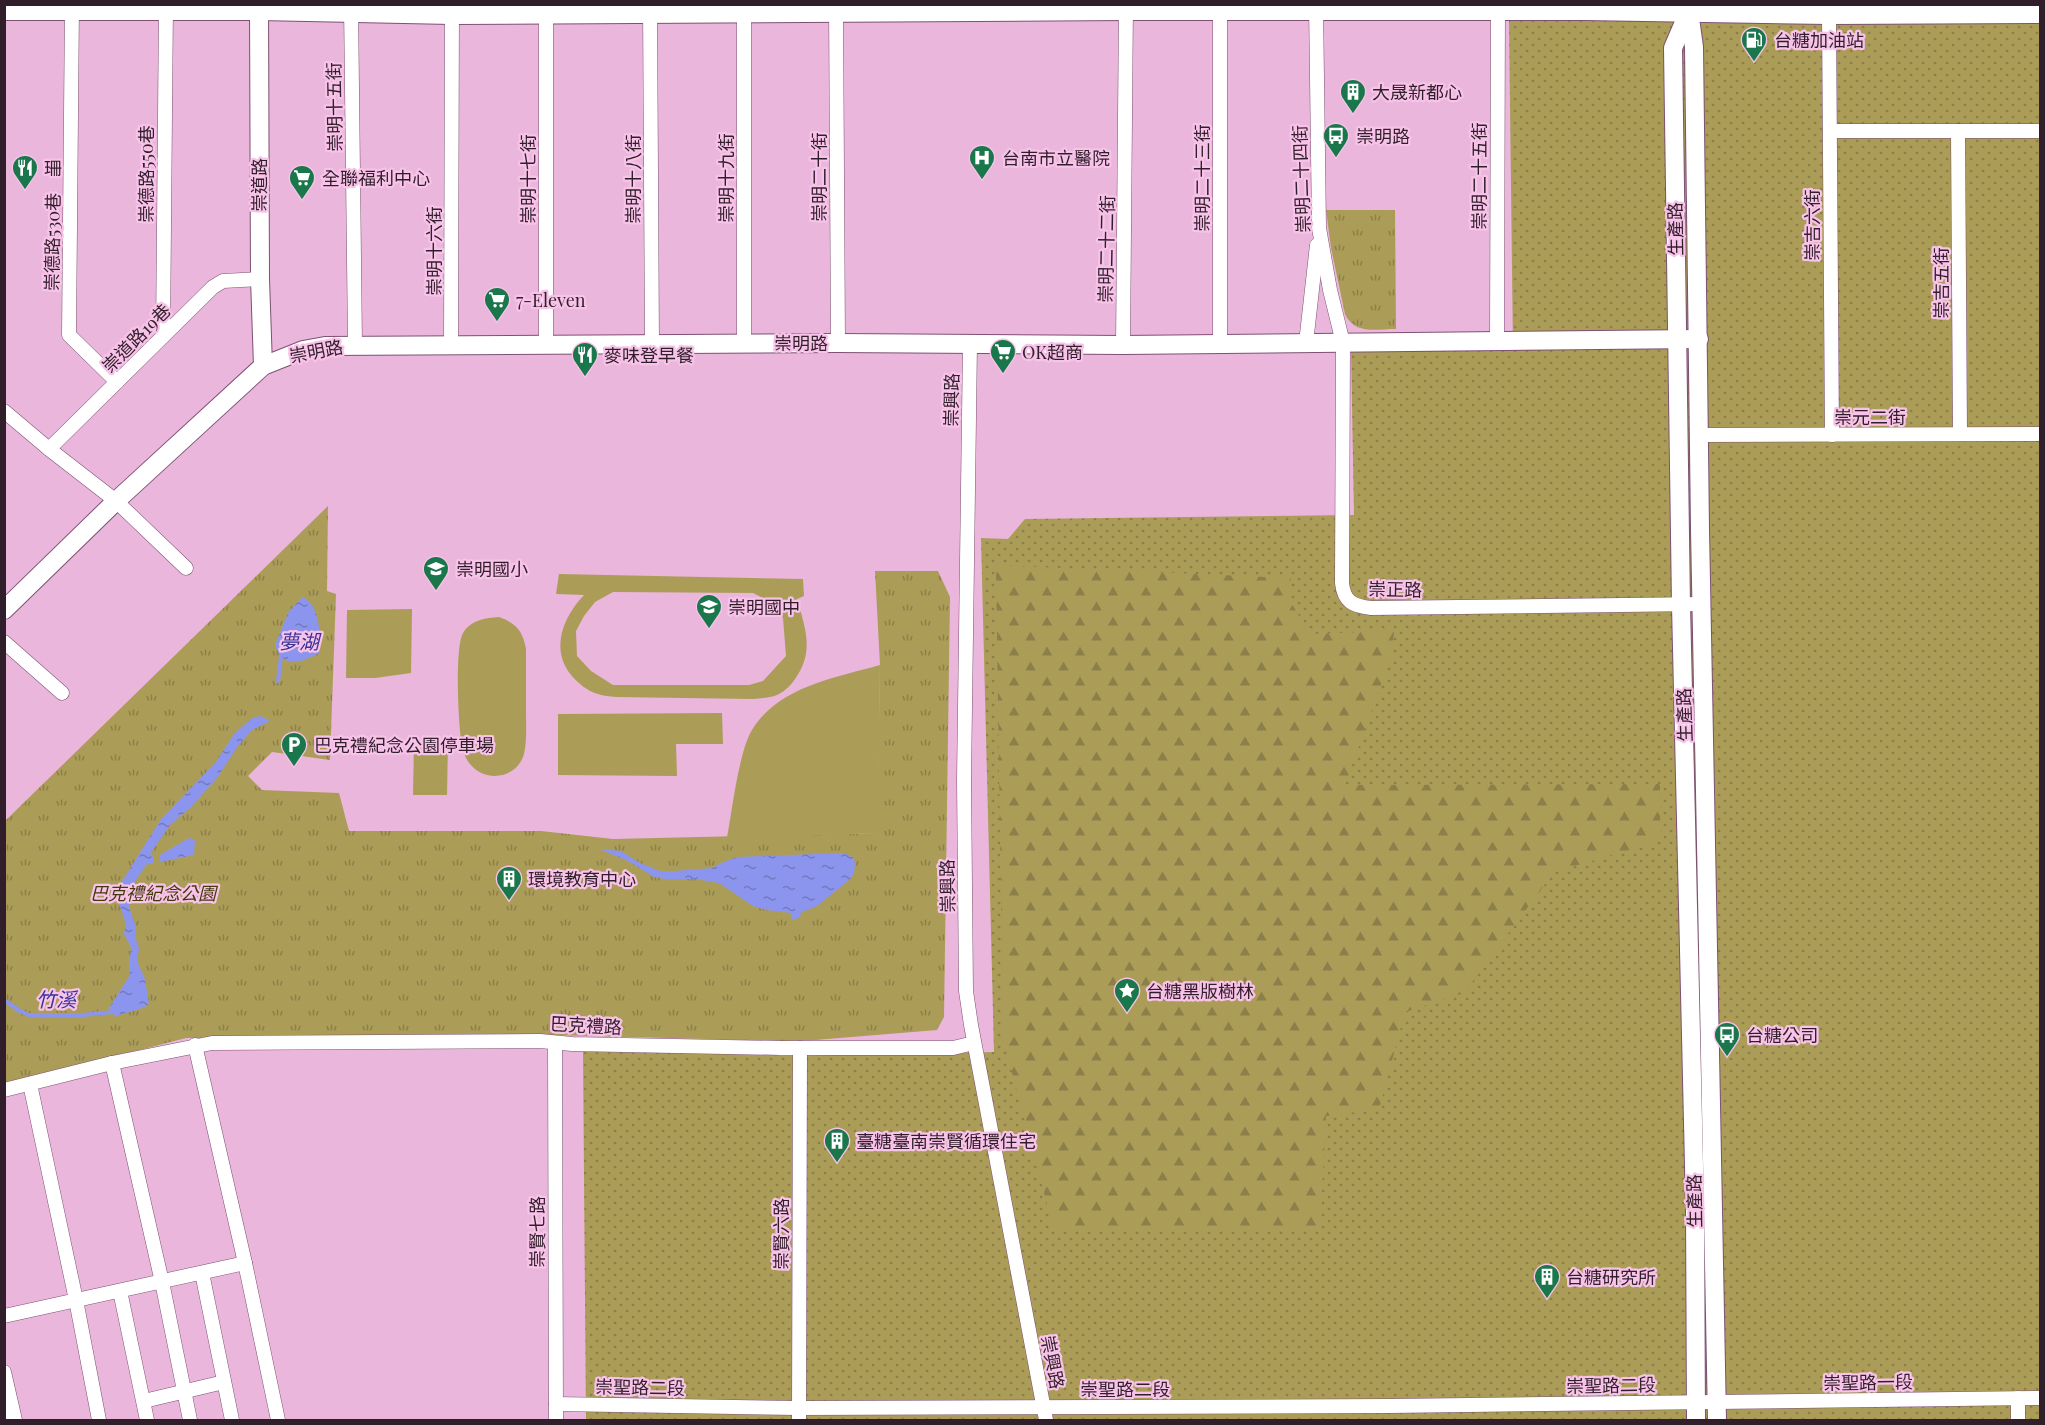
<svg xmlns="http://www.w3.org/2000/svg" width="2045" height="1425" font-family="'Playfair Display','Noto Sans TC',serif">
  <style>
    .grass { fill: url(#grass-dots) }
    .forest { fill: url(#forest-firs) }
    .park { fill: url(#park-tufts) }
    .pitch { fill: #ab9d58; fill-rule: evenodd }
    .water { fill: url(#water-ripples) }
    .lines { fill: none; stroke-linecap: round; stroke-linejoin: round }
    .stream { stroke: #8b95ed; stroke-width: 4 }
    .minor-casing { stroke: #7e5171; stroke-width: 15 }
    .tertiary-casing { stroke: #7e5171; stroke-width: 20 }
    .primary-casing { stroke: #7e5171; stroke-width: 24 }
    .minor { stroke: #fff; stroke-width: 14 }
    .tertiary { stroke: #fff; stroke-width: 18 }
    .primary { stroke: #fff; stroke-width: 22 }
    .labels { text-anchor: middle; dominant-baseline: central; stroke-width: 4.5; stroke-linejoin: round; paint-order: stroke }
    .poi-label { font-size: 18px; fill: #311e2b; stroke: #f8c3e8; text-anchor: start }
    .street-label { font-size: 18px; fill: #311e2b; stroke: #f8c3e8 }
    .park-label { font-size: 18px; font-style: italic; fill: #433a0b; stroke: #f8c3e8 }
    .water-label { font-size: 20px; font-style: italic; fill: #363298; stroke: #f8c3e8 }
  </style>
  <defs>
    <pattern id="grass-dots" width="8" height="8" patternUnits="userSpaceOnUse" patternTransform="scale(1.5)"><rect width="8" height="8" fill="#ab9d58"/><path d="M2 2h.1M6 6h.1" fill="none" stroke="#8c7f49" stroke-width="1.8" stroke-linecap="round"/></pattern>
    <pattern id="forest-firs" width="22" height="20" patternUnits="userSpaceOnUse" patternTransform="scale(1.5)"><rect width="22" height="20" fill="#ab9d58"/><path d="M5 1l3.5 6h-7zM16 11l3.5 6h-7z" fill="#8c7f49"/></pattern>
    <pattern id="park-tufts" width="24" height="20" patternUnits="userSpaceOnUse" patternTransform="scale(1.5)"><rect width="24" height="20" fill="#ab9d58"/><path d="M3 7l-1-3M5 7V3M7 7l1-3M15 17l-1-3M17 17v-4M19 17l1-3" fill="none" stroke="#8c7f49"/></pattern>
    <pattern id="water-ripples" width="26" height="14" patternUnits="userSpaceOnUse" patternTransform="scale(1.5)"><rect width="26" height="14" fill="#8b95ed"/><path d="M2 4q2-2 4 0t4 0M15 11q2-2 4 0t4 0" fill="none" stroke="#7279c0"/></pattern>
  </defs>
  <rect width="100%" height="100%" fill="#eab6db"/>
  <!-- grass -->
  <path class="grass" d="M2040,18V1420H586L583,1052L765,1053L782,1056L994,1052L981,538L1008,539L1025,519L1354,515L1351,349L1413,347L1513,351L1509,21Z"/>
  <!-- forest -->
  <path class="forest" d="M996,565L1291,578L1290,601L1310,634L1394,631L1392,655L1345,785L1660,784V841L1554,872L1464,993L1405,1012L1379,1109L1326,1116L1320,1229L1054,1230L1003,1039Z"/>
  <!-- park -->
  <g class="park">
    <path d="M1326,210H1395L1396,329C1376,329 1355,335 1345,314L1331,248Z"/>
    <path d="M328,506L327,591L336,594L330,760L272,752L248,776L262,790L339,793L349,831H541L613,839L877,833L880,665L875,571H938L950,597L944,1017L937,1030L815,1040L783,1041L550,1035L186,1038L5,1085V821Z"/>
  </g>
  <!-- pitch -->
  <g class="pitch">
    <path d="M559,574L803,579L804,596L797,599C805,627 814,650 797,676C792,684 786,691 777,695C770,698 761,698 753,699L616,697C610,696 603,696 598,694C587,691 578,683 571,675C550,649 563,617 584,595L556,594ZM613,592L753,593L771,602L783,618L786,656L763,681L749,685H613L591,671L577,656L576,631L584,616L595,602Z"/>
    <path d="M412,609L411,673L375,678H346L347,610Z"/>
    <path d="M499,617C516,623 523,631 526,649C526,670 526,691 526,713C526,726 527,741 524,754C517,779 485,783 470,764C464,757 462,747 461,738C458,720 455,647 463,633C471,620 485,618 499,617Z"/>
    <path d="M880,665L878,833L727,838C732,811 739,751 752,730C778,687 834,678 880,665Z"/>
    <path d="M722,713L723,744H676L677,776L558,775V714Z"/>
    <path d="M414,742H448L447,795H413Z"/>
  </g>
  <!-- water -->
  <g class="water">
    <path d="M302,597C320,604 321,636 319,653C302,662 283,670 275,645L288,613Z"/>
    <path d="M260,716L269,720L268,722L252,730L238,746L217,778L191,807L170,825L150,854L154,857L153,863L147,864L135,881L130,900V910L136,927L135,937L139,948L137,961L145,979L149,1004C140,1011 125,1012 115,1017L109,1008L130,975L129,969L131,947L124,934L126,924L116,895V891L161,819L216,762L234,734L252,718Z"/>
    <path d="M189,838L195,840L194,855L160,862V855Z"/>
    <path d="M599,849L621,851L640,863L660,871H675L712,868L721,863L737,857L844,853L854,858C856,866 855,876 848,881L817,906L802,912L799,918L792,920L791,913L766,910L753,906L719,883L695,879H665L654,877L628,861Z"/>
  </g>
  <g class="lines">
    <!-- stream -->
    <g class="stream">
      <path d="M278,681L281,656"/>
      <path d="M4,1000L20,1011L29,1015H83L112,1012"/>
    </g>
    <defs>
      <g id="minor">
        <path d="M72,4L69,335L117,382"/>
        <path d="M351,4L355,344"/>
        <path d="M546,4V344"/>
        <path d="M650,4L652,344"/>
        <path d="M836,4L838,343"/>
        <path d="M1220,4V344"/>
        <path d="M1316,4L1319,228L1330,290L1343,343L1342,583C1344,602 1353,606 1371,608L1702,604"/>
        <path d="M1829,15L1832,435"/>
        <path d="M1830,131H2040"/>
        <path d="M1958,131L1960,434"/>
        <path d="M163,336L166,4"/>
        <path d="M1497,341L1498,4"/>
        <path d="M744,343V6"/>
        <path d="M1306,343L1317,245"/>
        <path d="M451,344L452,4"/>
        <path d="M970,344L964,780L966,991L971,1025L1046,1420"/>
        <path d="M1123,345L1126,4"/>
        <path d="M4,411L49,449L116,501L186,568"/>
        <path d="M1700,435L2040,434"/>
        <path d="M49,449L213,287L223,281L260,279"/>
        <path d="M4,642L62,693"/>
        <path d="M555,1043L556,1420"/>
        <path d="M195,1045L245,1263L278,1420"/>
        <path d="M112,1063L162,1282L190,1420"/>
        <path d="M30,1084L76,1300L99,1420"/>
        <path d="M4,1090L112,1063L212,1043L540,1041L572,1044L782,1048H953L974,1043"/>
        <path d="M202,1273L232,1420"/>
        <path d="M120,1291L147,1420"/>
        <path d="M4,1316L245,1263"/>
        <path d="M4,1372L15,1420"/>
        <path d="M144,1401L224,1382"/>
        <path d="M556,1404L799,1408L1390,1406L2040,1398"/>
        <path d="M799,1420L800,1048"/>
        <path d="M2018,1420V1398"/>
      </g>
      <g id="tertiary">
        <path d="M259,4L260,279L263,366"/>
        <path d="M1688,4L1694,47L1700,529L1717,1420"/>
        <path d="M4,11H259L452,15L1126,11H1584L1829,15L2040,14"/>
        <path d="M1688,13L1673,48L1681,605L1695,1208L1696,1420"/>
        <path d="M4,610L116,501L263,366L303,350L325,346L838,343L1123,345L1699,339"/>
      </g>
      <path id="primary" d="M4,1417L5,1420"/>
    </defs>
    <!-- minor casing -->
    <use href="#minor" class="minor-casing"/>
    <!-- tertiary casing -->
    <use href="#tertiary" class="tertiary-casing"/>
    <!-- primary casing -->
    <use href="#primary" class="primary-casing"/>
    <!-- minor -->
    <use href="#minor" class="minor"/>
    <!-- tertiary -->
    <use href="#tertiary" class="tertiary"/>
    <!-- primary -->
    <use href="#primary" class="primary"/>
  </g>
  <!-- icons -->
  <defs>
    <symbol id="fuel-pin" viewBox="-11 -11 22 30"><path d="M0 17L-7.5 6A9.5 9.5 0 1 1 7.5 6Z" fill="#1a764b" stroke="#f8c3e8"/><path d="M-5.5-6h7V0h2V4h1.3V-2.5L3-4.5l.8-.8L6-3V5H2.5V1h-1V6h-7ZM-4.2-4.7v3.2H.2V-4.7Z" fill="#fff"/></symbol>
    <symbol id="building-pin" viewBox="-11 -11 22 30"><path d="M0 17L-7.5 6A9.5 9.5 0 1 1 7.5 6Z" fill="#1a764b" stroke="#f8c3e8"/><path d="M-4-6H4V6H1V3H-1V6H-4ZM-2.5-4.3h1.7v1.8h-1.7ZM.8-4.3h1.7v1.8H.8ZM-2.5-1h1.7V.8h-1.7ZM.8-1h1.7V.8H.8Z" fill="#fff"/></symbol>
    <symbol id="bus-pin" viewBox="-11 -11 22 30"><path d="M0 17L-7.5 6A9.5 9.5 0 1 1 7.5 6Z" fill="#1a764b" stroke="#f8c3e8"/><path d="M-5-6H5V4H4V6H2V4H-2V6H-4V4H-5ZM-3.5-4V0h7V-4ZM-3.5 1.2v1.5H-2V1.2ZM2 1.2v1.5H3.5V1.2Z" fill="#fff"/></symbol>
    <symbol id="hospital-pin" viewBox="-11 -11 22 30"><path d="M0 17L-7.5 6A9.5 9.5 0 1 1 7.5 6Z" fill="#1a764b" stroke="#f8c3e8"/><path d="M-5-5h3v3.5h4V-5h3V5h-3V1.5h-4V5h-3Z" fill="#fff"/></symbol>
    <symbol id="restaurant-pin" viewBox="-11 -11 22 30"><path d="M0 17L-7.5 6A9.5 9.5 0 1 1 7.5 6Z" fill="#1a764b" stroke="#f8c3e8"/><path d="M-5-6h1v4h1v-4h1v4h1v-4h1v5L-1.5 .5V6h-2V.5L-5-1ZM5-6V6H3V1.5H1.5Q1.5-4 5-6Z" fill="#fff"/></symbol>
    <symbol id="supermarket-pin" viewBox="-11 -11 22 30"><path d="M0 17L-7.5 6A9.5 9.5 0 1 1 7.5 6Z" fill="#1a764b" stroke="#f8c3e8"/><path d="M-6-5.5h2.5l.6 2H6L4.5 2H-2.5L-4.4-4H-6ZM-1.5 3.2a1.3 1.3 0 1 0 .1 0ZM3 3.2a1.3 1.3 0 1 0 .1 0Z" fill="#fff"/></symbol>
    <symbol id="school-pin" viewBox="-11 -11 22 30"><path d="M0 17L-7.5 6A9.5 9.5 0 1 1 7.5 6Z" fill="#1a764b" stroke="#f8c3e8"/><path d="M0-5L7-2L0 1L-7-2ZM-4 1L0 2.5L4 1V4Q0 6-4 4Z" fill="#fff"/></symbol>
    <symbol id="parking-pin" viewBox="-11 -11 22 30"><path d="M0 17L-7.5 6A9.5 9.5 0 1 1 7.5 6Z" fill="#1a764b" stroke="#f8c3e8"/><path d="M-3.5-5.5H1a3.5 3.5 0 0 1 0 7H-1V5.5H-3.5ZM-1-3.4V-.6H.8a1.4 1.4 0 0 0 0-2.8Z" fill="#fff"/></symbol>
    <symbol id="sight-pin" viewBox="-11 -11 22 30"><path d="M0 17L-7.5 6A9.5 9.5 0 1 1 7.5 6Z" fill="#1a764b" stroke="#f8c3e8"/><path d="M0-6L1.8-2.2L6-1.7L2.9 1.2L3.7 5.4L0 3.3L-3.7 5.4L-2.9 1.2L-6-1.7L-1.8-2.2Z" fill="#fff"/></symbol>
  </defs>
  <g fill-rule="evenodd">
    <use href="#fuel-pin" x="1739" y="25" width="30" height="40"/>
    <use href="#building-pin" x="1338" y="77" width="30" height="40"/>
    <use href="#bus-pin" x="1321" y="121" width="30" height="40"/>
    <use href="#hospital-pin" x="967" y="143" width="30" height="40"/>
    <use href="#restaurant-pin" x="10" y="153" width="30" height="40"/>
    <use href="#supermarket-pin" x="287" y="163" width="30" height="40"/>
    <use href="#supermarket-pin" x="482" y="285" width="30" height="40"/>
    <use href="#supermarket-pin" x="988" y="337" width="30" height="40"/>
    <use href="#restaurant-pin" x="570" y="340" width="30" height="40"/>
    <use href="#school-pin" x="421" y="554" width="30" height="40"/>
    <use href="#school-pin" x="694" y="592" width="30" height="40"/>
    <use href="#parking-pin" x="279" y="730" width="30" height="40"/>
    <use href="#building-pin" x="494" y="864" width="30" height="40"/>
    <use href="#sight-pin" x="1112" y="976" width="30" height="40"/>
    <use href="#bus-pin" x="1712" y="1020" width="30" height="40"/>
    <use href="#building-pin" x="822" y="1126" width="30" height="40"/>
    <use href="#building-pin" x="1532" y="1262" width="30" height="40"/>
  </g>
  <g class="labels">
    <!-- poi labels -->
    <g class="poi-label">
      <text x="1774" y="40">台糖加油站</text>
      <text x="1372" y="92">大晟新都心</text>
      <text x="1356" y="136">崇明路</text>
      <text x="1002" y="158">台南市立醫院</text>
      <text x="44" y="168">珊</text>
      <text x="322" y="178">全聯福利中心</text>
      <text x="516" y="300">7-Eleven</text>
      <text x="1022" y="352">OK超商</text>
      <text x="604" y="355">麥味登早餐</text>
      <text x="456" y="569">崇明國小</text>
      <text x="728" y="607">崇明國中</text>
      <text x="314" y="745">巴克禮紀念公園停車場</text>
      <text x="528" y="879">環境教育中心</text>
      <text x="1146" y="991">台糖黑版樹林</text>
      <text x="1746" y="1035">台糖公司</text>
      <text x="856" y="1141">臺糖臺南崇賢循環住宅</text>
      <text x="1566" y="1277">台糖研究所</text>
    </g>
    <!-- street labels -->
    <g class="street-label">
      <text transform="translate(334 107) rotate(-91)">崇明十五街</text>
      <text transform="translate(146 174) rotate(-90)">崇德路550巷</text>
      <text transform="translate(1479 176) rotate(-90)">崇明二十五街</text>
      <text transform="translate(819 177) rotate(-90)">崇明二十街</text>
      <text transform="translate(726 178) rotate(-90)">崇明十九街</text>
      <text transform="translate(1202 178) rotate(-90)">崇明二十三街</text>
      <text transform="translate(528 179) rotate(-90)">崇明十七街</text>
      <text transform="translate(633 179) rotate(-90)">崇明十八街</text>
      <text transform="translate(1301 179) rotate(-92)">崇明二十四街</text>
      <text transform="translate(259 185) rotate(-90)">崇道路</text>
      <text transform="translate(1812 225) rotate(-90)">崇吉六街</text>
      <text transform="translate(1675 229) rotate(-91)">生產路</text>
      <text transform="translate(52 242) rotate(-89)">崇德路530巷</text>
      <text transform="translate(1106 249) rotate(-89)">崇明二十二街</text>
      <text transform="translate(434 251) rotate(-90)">崇明十六街</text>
      <text transform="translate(1941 283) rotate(-90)">崇吉五街</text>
      <text transform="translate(136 338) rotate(-45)">崇道路19巷</text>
      <text x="801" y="343">崇明路</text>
      <text transform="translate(316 351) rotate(-11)">崇明路</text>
      <text transform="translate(951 400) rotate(-89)">崇興路</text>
      <text x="1870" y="417">崇元二街</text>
      <text transform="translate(1395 589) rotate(1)">崇正路</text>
      <text transform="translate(1684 715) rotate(-92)">生產路</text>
      <text transform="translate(947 886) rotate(-91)">崇興路</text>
      <text transform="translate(586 1025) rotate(3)">巴克禮路</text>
      <text transform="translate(1694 1201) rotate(-91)">生產路</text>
      <text transform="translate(537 1232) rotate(-90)">崇賢七路</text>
      <text transform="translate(781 1234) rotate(-90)">崇賢六路</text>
      <text transform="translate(1053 1362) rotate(79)">崇興路</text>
      <text transform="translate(1868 1382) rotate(-1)">崇聖路一段</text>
      <text transform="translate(1611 1385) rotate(-1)">崇聖路二段</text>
      <text transform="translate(640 1387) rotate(1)">崇聖路二段</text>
      <text x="1125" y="1389">崇聖路二段</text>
    </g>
    <!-- park labels -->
    <g class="park-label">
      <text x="153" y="893">巴克禮紀念公園</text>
    </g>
    <!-- water labels -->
    <g class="water-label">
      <text x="299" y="640">夢湖</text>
      <text x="56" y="998">竹溪</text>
    </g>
  </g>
  <!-- border -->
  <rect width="2045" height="1425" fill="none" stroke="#311e2b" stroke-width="12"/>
</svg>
